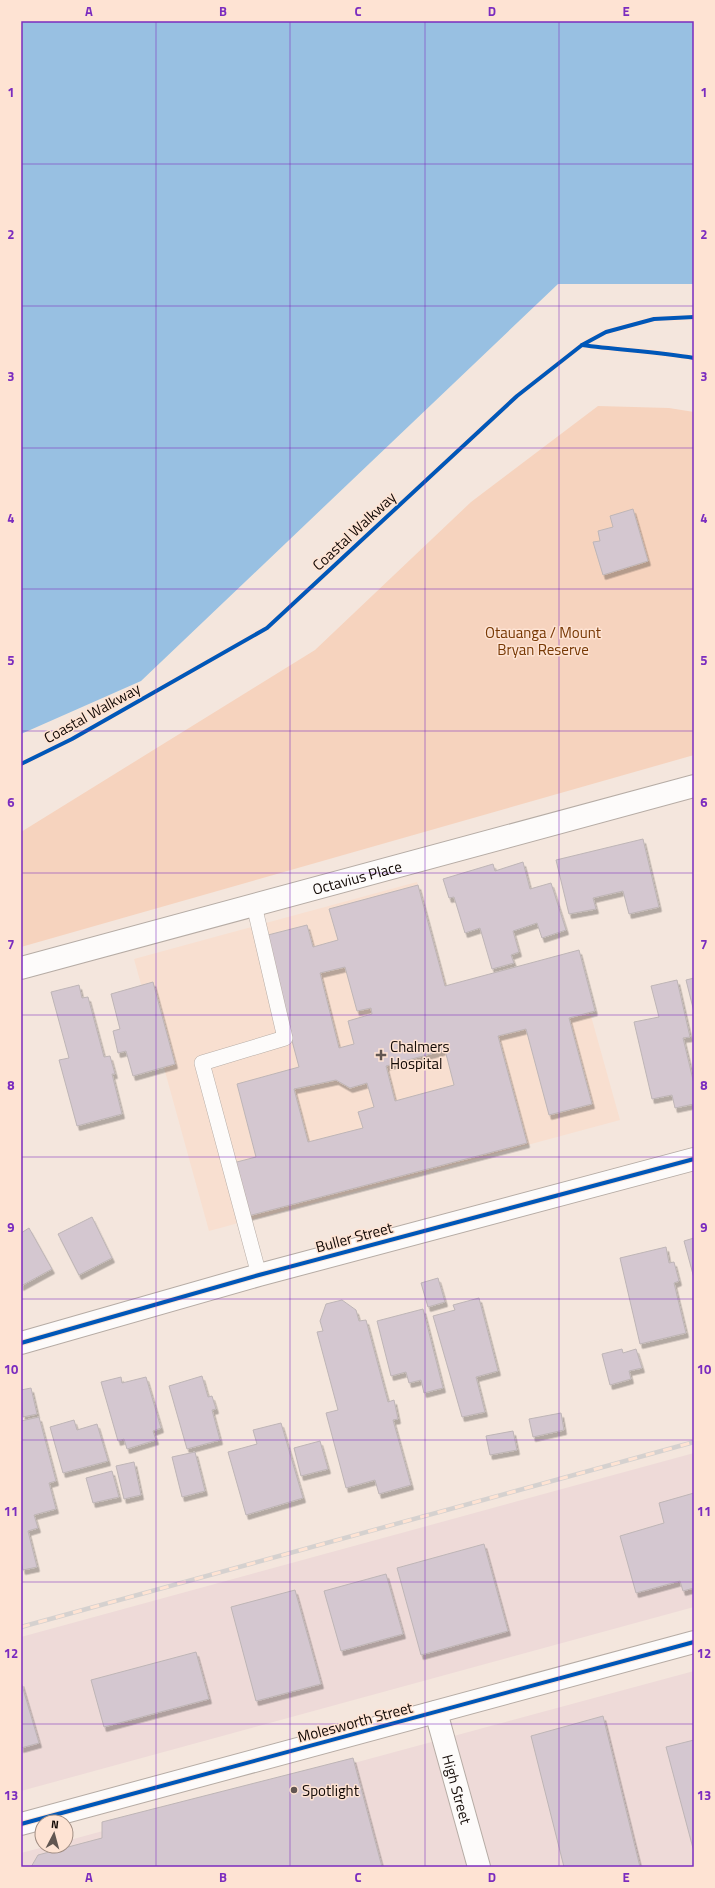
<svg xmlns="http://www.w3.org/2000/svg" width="715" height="1888" font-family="'Titillium Web',sans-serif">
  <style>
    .commercial { fill: #eedad8 }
    .built { fill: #f8dfd0 }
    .green { fill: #f6d3be }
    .water { fill: #98c0e2 }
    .building { fill: #d4c7d0; stroke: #beb5b6; fill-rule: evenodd; filter: url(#shadow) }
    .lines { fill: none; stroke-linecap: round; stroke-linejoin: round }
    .service-casing { stroke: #b6aca5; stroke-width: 16 }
    .minor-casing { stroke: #b6aca5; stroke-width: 24 }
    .secondary-casing { stroke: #b6aca5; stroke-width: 24 }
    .service { stroke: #fdfbfa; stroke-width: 15 }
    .minor { stroke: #fdfbfa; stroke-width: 22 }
    .secondary { stroke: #fdfbfa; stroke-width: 22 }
    .rail-casing { stroke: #d5d1cf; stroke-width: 4.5 }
    .rail { stroke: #fee3d3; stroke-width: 3; stroke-dasharray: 9; stroke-linecap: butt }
    .cycleway-casing { stroke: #fee3d3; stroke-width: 6 }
    .cycleway { stroke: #0057b8; stroke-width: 4 }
    .grid { fill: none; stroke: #7b2cbf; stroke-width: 1; stroke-opacity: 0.55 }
    .poi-dot { fill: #615651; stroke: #fee3d3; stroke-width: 1.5 }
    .labels { text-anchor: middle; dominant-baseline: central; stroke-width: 3; stroke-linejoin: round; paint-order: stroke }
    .street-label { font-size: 15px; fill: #120905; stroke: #fee3d3 }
    .park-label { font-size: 15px; fill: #773804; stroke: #fee3d3 }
    .poi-label { font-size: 15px; fill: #120905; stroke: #fee3d3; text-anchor: start }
    .neatline { fill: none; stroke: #7b2cbf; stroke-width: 1.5 }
    .grid-label { font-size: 13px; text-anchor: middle; font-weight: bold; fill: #7b2cbf }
  </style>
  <defs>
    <filter id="shadow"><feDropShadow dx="2.5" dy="4.5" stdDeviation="0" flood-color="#0004"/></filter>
  </defs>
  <rect width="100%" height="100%" fill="#f4e6dd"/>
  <!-- commercial -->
  <g class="commercial">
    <path d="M694,1453V1607L21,1791V1637Z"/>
    <path d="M694,1671V1867H21V1853L48,1846H66V1841Z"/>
  </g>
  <!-- built -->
  <path class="built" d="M417,882L447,989L574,955L620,1120L209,1231L134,959Z"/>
  <!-- green -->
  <path class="green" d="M598,406L669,408L694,412V755L21,947V832L315,650L471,502Z"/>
  <!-- water -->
  <path class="water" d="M21,21H694V284H558L141,681L21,734Z"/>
  <!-- building -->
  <g class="building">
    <path d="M633,509L648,561L603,575L593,542L600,541L598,531L613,527L610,516Z"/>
    <path d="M643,839L659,907L629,914L623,891L593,898L596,909L569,914L556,860Z"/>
    <path d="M523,862L530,889L551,883L566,930L542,938L537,923L513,931L519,952L511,955L514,963L492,969L480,928L465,933L454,897L449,898L443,879L493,864L495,871Z"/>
    <path d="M418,885L445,986L579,950L595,1011L569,1018L592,1104L549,1115L526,1029L498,1036L527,1143L248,1216L233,1163L256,1157L237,1084L299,1067L264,936L307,925L313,947L338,940L329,909ZM345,967L357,1011L371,1008L372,1014L348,1021L354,1044L339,1048L320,973ZM445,1050L454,1085L395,1101L386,1066ZM336,1080L350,1088L367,1083L374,1107L358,1112L363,1128L308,1142L294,1089Z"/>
    <path d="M694,978V1012L686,980Z"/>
    <path d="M677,980L690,1037L683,1038L694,1084V1104L675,1108L672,1095L652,1099L634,1022L659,1017L651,986Z"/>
    <path d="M153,982L175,1064L133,1076L126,1051L118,1053L113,1031L120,1029L111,994Z"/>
    <path d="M79,985L82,998L88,997L104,1057L110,1056L115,1074H112L122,1114L77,1126L59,1060L69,1058L51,992Z"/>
    <path d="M92,1217L112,1258L79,1275L58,1234Z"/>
    <path d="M29,1228L52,1269L21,1286V1233Z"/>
    <path d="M694,1238V1278L684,1241Z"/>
    <path d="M666,1247L669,1263L674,1262L679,1281L674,1283L686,1333L640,1344L620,1258Z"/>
    <path d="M438,1278L445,1302L428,1307L421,1283Z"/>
    <path d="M479,1298L498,1371L476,1377L485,1412L462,1417L433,1316L455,1310L453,1305Z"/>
    <path d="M342,1300L356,1310L359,1321L366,1320L388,1402L394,1400L398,1419L393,1420L411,1485L379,1494L375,1480L346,1488L326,1413L338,1410L317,1332L323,1331L320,1321L326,1304Z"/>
    <path d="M423,1309L443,1388L424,1393L421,1380L409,1383L406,1372L391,1376L377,1321Z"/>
    <path d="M622,1349L623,1353L636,1349L642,1368L629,1371L631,1379L610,1385L602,1354Z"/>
    <path d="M202,1376L208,1397L212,1396L216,1409L212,1410L220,1440L187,1449L169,1386Z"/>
    <path d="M121,1377L122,1383L146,1377L161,1428L153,1431L156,1440L127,1449L124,1439L118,1441L101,1382Z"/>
    <path d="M31,1388L37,1414L23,1417L21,1390Z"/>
    <path d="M561,1413L564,1430L533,1437L529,1419Z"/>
    <path d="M39,1417L56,1481L49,1483L56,1509L34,1515L38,1528L28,1531L37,1567L23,1570L21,1561V1421Z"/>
    <path d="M74,1420L77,1430L97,1424L108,1461L63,1473L50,1427Z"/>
    <path d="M281,1423L303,1498L246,1515L228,1452L257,1444L253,1430Z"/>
    <path d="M513,1431L517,1450L490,1455L486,1436Z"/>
    <path d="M320,1441L328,1469L301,1476L294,1448Z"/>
    <path d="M195,1452L205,1491L182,1497L172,1457Z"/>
    <path d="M134,1462L141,1495L124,1499L116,1466Z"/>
    <path d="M112,1471L119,1497L93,1503L86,1478Z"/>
    <path d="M694,1493V1588L683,1591L680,1581L636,1593L620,1536L664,1523L659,1503Z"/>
    <path d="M484,1544L508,1631L421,1655L397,1568Z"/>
    <path d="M386,1574L403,1634L341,1651L324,1591Z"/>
    <path d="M295,1590L321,1684L256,1701L231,1607Z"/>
    <path d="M196,1652L209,1699L104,1727L91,1680Z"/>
    <path d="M21,1682L39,1743L21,1748Z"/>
    <path d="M603,1716L640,1867H564L531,1736Z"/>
    <path d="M694,1740V1852L666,1747Z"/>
    <path d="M353,1758L382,1867H31L38,1855L102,1838V1822Z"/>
  </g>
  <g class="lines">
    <defs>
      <path id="service" d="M254,905L285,1038L202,1063L259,1275"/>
      <g id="minor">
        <path id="s1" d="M21,968L694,786"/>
        <path d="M21,1343L259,1275L694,1159"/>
        <path id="s2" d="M436,1712L479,1867"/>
      </g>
      <path id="secondary" d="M21,1824L694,1642"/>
    </defs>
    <!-- service casing -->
    <use href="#service" class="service-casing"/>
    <!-- minor casing -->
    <use href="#minor" class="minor-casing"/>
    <!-- secondary casing -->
    <use href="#secondary" class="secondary-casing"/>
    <!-- service -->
    <use href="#service" class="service"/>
    <!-- minor -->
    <use href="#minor" class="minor"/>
    <!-- secondary -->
    <use href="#secondary" class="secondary"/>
    <defs>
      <path id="rail" d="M21,1627L694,1442"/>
    </defs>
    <!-- rail casing -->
    <use href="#rail" class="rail-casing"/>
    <!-- rail -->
    <use href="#rail" class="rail"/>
    <defs>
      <g id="cycleway">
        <path d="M582,345C619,350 657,352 694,358"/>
        <path d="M21,764L72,739L267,628L517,396L582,345L606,332L654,319L694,317"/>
        <path d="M21,1343L259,1275L694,1159"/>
        <path d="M21,1824L694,1642"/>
      </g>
    </defs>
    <!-- cycleway casing -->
    <use href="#cycleway" class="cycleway-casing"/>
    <!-- cycleway -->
    <use href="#cycleway" class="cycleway"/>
  </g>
  <!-- grid -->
  <path class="grid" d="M156,21V1867M290,21V1867M425,21V1867M559,21V1867M21,164H694M21,306H694M21,448H694M21,589H694M21,731H694M21,873H694M21,1015H694M21,1157H694M21,1299H694M21,1440H694M21,1582H694M21,1724H694"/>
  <!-- markers -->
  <g class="poi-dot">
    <path d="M379 1049h4v4h4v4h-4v4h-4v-4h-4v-4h4z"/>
    <circle cx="294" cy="1790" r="4"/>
  </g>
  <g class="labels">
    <!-- street labels -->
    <g class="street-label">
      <text transform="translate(354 531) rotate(-43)">Coastal Walkway</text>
      <text transform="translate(92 713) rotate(-29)">Coastal Walkway</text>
      <text stroke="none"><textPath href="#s1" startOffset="348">Octavius Place</textPath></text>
      <text transform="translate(354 1237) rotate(-15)">Buller Street</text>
      <text transform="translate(355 1722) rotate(-15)">Molesworth Street</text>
      <text stroke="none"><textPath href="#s2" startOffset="80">High Street</textPath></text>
    </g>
    <!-- park labels -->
    <g class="park-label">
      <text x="543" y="632">Otauanga / Mount<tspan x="543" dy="17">Bryan Reserve</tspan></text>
    </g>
    <!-- poi labels -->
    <g class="poi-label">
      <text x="390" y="1046">Chalmers<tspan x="390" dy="17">Hospital</tspan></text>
      <text x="302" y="1790">Spotlight</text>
    </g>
  </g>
  <!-- border -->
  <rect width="715" height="1888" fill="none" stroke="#fee3d3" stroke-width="44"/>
  <!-- north arrow -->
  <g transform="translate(54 1834) rotate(6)"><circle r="19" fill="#fee3d3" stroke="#a08c81"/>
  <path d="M0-3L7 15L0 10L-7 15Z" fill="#615651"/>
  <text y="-6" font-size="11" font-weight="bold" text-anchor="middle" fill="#120905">N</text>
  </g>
  <rect x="22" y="22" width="671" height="1844" class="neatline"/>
  <g class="grid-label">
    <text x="89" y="16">A</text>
    <text x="223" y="16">B</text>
    <text x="358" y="16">C</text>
    <text x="492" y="16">D</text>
    <text x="626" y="16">E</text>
    <text x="11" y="97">1</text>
    <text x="704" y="97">1</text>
    <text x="11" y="239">2</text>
    <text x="704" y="239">2</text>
    <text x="11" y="381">3</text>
    <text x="704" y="381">3</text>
    <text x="11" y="523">4</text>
    <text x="704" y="523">4</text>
    <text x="11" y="665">5</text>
    <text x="704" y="665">5</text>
    <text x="11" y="807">6</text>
    <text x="704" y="807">6</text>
    <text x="11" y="949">7</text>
    <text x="704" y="949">7</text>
    <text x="11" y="1090">8</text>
    <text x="704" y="1090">8</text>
    <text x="11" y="1232">9</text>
    <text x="704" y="1232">9</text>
    <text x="11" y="1374">10</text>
    <text x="704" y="1374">10</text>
    <text x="11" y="1516">11</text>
    <text x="704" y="1516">11</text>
    <text x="11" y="1658">12</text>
    <text x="704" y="1658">12</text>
    <text x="11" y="1800">13</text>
    <text x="704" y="1800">13</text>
    <text x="89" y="1882">A</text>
    <text x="223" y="1882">B</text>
    <text x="358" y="1882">C</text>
    <text x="492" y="1882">D</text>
    <text x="626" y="1882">E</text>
  </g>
</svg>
